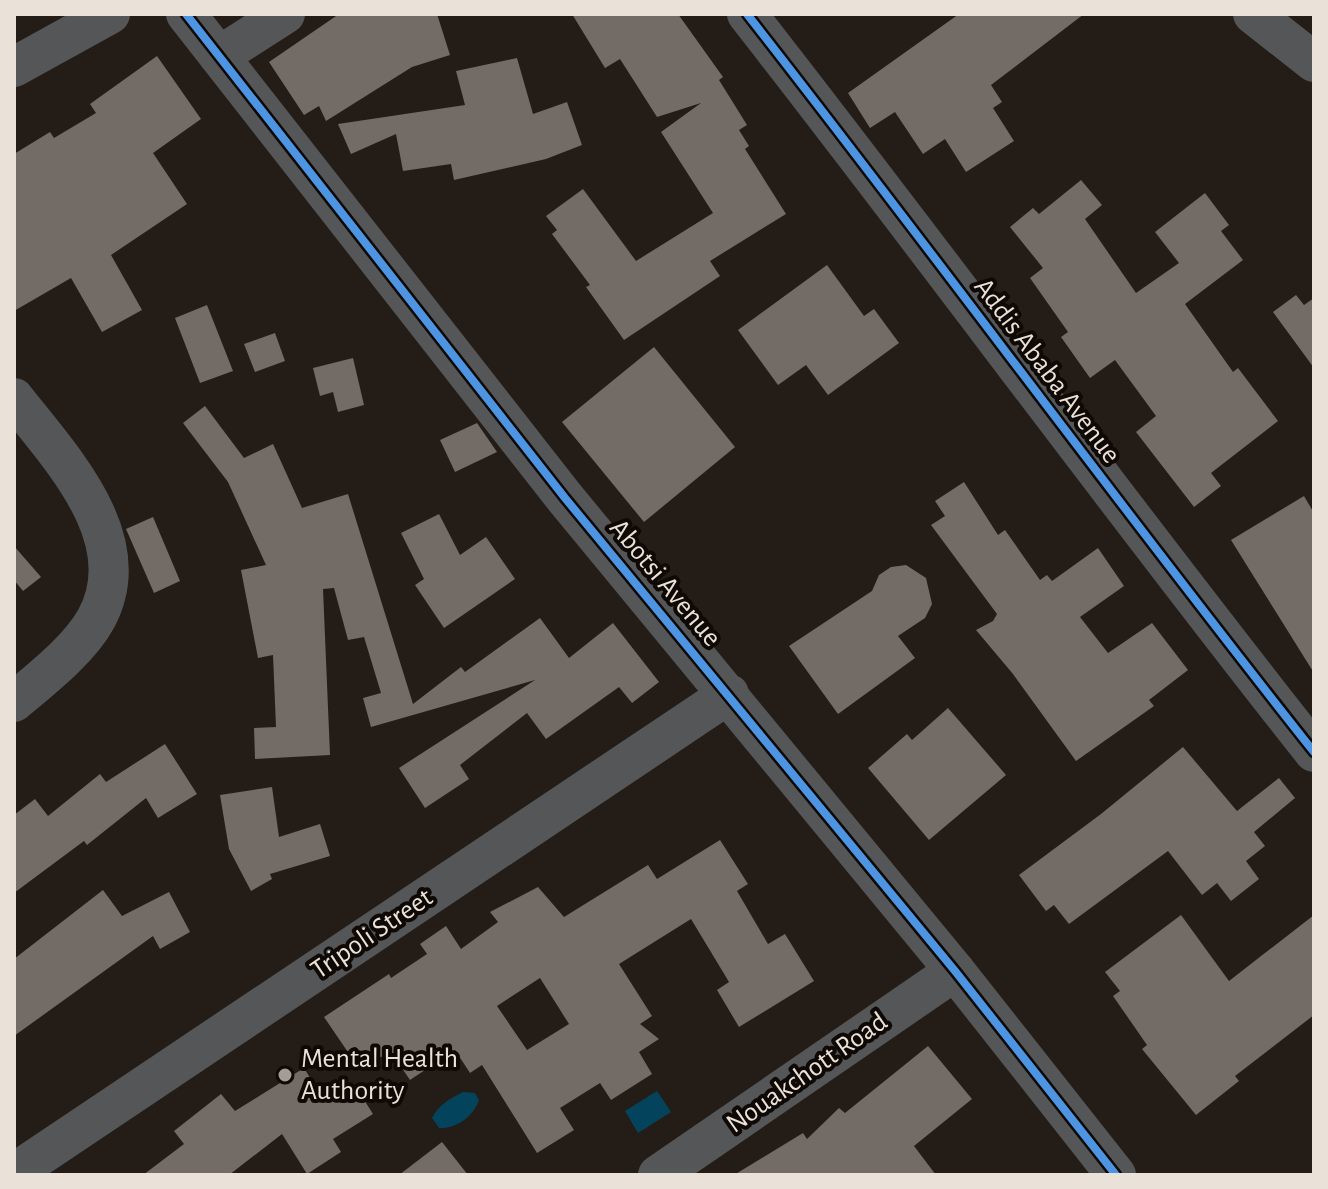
<svg xmlns="http://www.w3.org/2000/svg" width="1328" height="1189" font-family="'Alegreya Sans',sans-serif">
  <style>
    .water { fill: #03435b }
    .building { fill: #726b66; fill-rule: evenodd }
    .lines { fill: none; stroke-linecap: round; stroke-linejoin: round }
    .minor { stroke: #545657; stroke-width: 40 }
    .cycleway-casing { stroke: #0e0905; stroke-width: 13 }
    .cycleway { stroke: #4d94e3; stroke-width: 8 }
    .poi-dot { fill: #a59c95; stroke: #0e0905; stroke-width: 3 }
    .labels { text-anchor: middle; dominant-baseline: central; stroke-width: 8; stroke-linejoin: round; paint-order: stroke }
    .street-label { font-size: 28px; fill: #eae1d9; stroke: #0e0905 }
    .poi-label { font-size: 28px; fill: #eae1d9; stroke: #0e0905; text-anchor: start }
  </style>
  <rect width="100%" height="100%" fill="#241d17"/>
  <!-- water -->
  <g class="water">
    <path d="M657,1091L671,1112L638,1133L625,1111Z"/>
    <path d="M463,1092L475,1093L479,1100C473,1117 456,1129 439,1128L432,1118C439,1104 450,1099 463,1092Z"/>
  </g>
  <!-- building -->
  <g class="building">
    <path d="M339,14H437L450,55L412,67L326,121L319,106L304,115L269,62Z"/>
    <path d="M572,14H678L723,77L719,80L747,125L739,130L749,146L745,149L786,214L710,261L720,276L624,340L586,287L590,285L552,234L557,230L546,216L583,189L636,261L713,213L661,132L701,103L657,117L620,59L605,68Z"/>
    <path d="M959,14H1084L991,85L1002,102L993,108L1014,141L966,172L945,139L923,154L895,112L870,128L848,93Z"/>
    <path d="M157,56L201,119L153,153L187,204L111,255L142,310L102,332L71,278L14,311V154L50,132L54,138L96,113L90,104Z"/>
    <path d="M517,58L533,114L567,102L582,145L546,159L454,180L451,164L403,171L396,134L351,154L338,124L465,105L456,71Z"/>
    <path d="M1081,180L1102,205L1085,219L1136,293L1179,263L1155,232L1205,193L1229,225L1221,231L1243,260L1185,304L1233,372L1238,368L1278,421L1211,473L1221,486L1194,507L1136,432L1156,416L1115,360L1090,378L1061,337L1068,332L1030,278L1043,268L1010,227L1033,208L1039,214Z"/>
    <path d="M827,265L864,316L874,309L899,343L828,395L806,365L778,385L738,330Z"/>
    <path d="M1296,295L1304,305L1314,298V368L1273,312Z"/>
    <path d="M207,305L233,371L200,383L175,318Z"/>
    <path d="M275,333L285,361L255,372L244,344Z"/>
    <path d="M654,347L735,447L644,522L562,422Z"/>
    <path d="M353,358L364,405L338,412L333,392L320,396L313,368Z"/>
    <path d="M205,406L244,458L273,444L302,508L348,494L413,704L461,667L465,672L540,618L569,658L613,623L659,682L632,703L619,687L546,739L527,713L460,765L469,779L425,808L399,768L535,680L371,727L363,698L381,693L364,637L348,640L334,588L323,589L330,755L255,759L254,728L276,727L273,655L258,658L241,570L266,565L228,482L183,423Z"/>
    <path d="M477,423L497,452L455,472L440,440Z"/>
    <path d="M964,482L998,535L1005,530L1040,580L1047,575L1052,581L1098,548L1124,586L1080,617L1108,653L1152,623L1188,670L1149,700L1154,706L1076,761L1013,674L976,630L993,621L997,614L931,525L945,516L935,501Z"/>
    <path d="M1304,496L1314,513V673L1231,540Z"/>
    <path d="M439,514L460,555L486,537L515,579L444,628L415,585L424,579L401,533Z"/>
    <path d="M153,517L180,581L154,593L126,529Z"/>
    <path d="M14,546L41,577L23,591L14,580Z"/>
    <path d="M906,565L926,578L932,604L925,618L898,636L915,658L838,714L789,646L872,591L879,575L891,567Z"/>
    <path d="M948,708L1006,775L929,840L868,768L907,734L912,740Z"/>
    <path d="M165,744L197,794L158,818L146,798L87,845L84,841L14,893V815L35,799L48,816L100,774L106,782Z"/>
    <path d="M1183,747L1237,811L1279,778L1295,798L1254,832L1265,846L1246,861L1259,879L1231,901L1217,883L1202,895L1168,851L1069,924L1054,905L1046,911L1019,875L1101,814Z"/>
    <path d="M272,787L279,837L320,824L330,856L270,874L272,879L251,891L229,849L220,795Z"/>
    <path d="M720,840L748,884L737,891L768,944L785,934L814,981L739,1027L717,990L729,982L691,919L619,964L652,1016L640,1024L659,1039L639,1052L652,1074L611,1100L600,1083L560,1108L574,1130L537,1153L482,1065L470,1073L455,1050L410,1080L393,1055L354,1061L324,1017L389,974L391,978L427,954L420,944L446,926L461,949L498,922L490,912L538,887L564,917L648,865L657,879ZM540,978L569,1024L527,1050L497,1006Z"/>
    <path d="M103,890L122,916L169,892L190,932L160,949L153,936L14,1036V959Z"/>
    <path d="M1181,915L1229,981L1314,915V1015L1235,1076L1239,1081L1196,1115L1142,1049L1147,1045L1113,996L1120,991L1105,972Z"/>
    <path d="M928,1046L972,1099L914,1146L936,1175H734L803,1133L807,1139L839,1108L845,1113Z"/>
    <path d="M304,1068L325,1102L354,1084L373,1114L333,1139L341,1152L307,1174L282,1134L229,1175H143L184,1144L174,1131L221,1094L235,1111Z"/>
    <path d="M442,1142L468,1175H399Z"/>
  </g>
  <g class="lines">
    <!-- minor -->
    <g class="minor">
      <path d="M186,14L565,498L955,971L1116,1175"/>
      <path d="M747,14C938,258 1121,509 1314,752"/>
      <path d="M1253,14L1314,62"/>
      <path d="M219,56L285,14"/>
      <path d="M14,67L110,14"/>
      <path d="M14,398C60,457 140,539 96,619C79,650 40,680 14,702"/>
      <path d="M14,1173L729,694"/>
      <path d="M658,1175L955,971"/>
    </g>
    <defs>
      <g id="cycleway">
        <path d="M186,14L565,498L955,971L1116,1175"/>
        <path d="M747,14C938,258 1121,509 1314,752"/>
      </g>
    </defs>
    <!-- cycleway casing -->
    <use href="#cycleway" class="cycleway-casing"/>
    <!-- cycleway -->
    <use href="#cycleway" class="cycleway"/>
  </g>
  <!-- markers -->
  <circle class="poi-dot" cx="285" cy="1075" r="8"/>
  <g class="labels">
    <!-- street labels -->
    <g class="street-label">
      <text transform="translate(1047 371) rotate(53)">Addis Ababa Avenue</text>
      <text transform="translate(665 583) rotate(50)">Abotsi Avenue</text>
      <text transform="translate(372 934) rotate(-34)">Tripoli Street</text>
      <text transform="translate(807 1073) rotate(-35)">Nouakchott Road</text>
    </g>
    <!-- poi labels -->
    <g class="poi-label">
      <text x="301" y="1059">Mental Health<tspan x="301" dy="32">Authority</tspan></text>
    </g>
  </g>
  <!-- border -->
  <rect width="1328" height="1189" fill="none" stroke="#eae1d9" stroke-width="32"/>
</svg>
